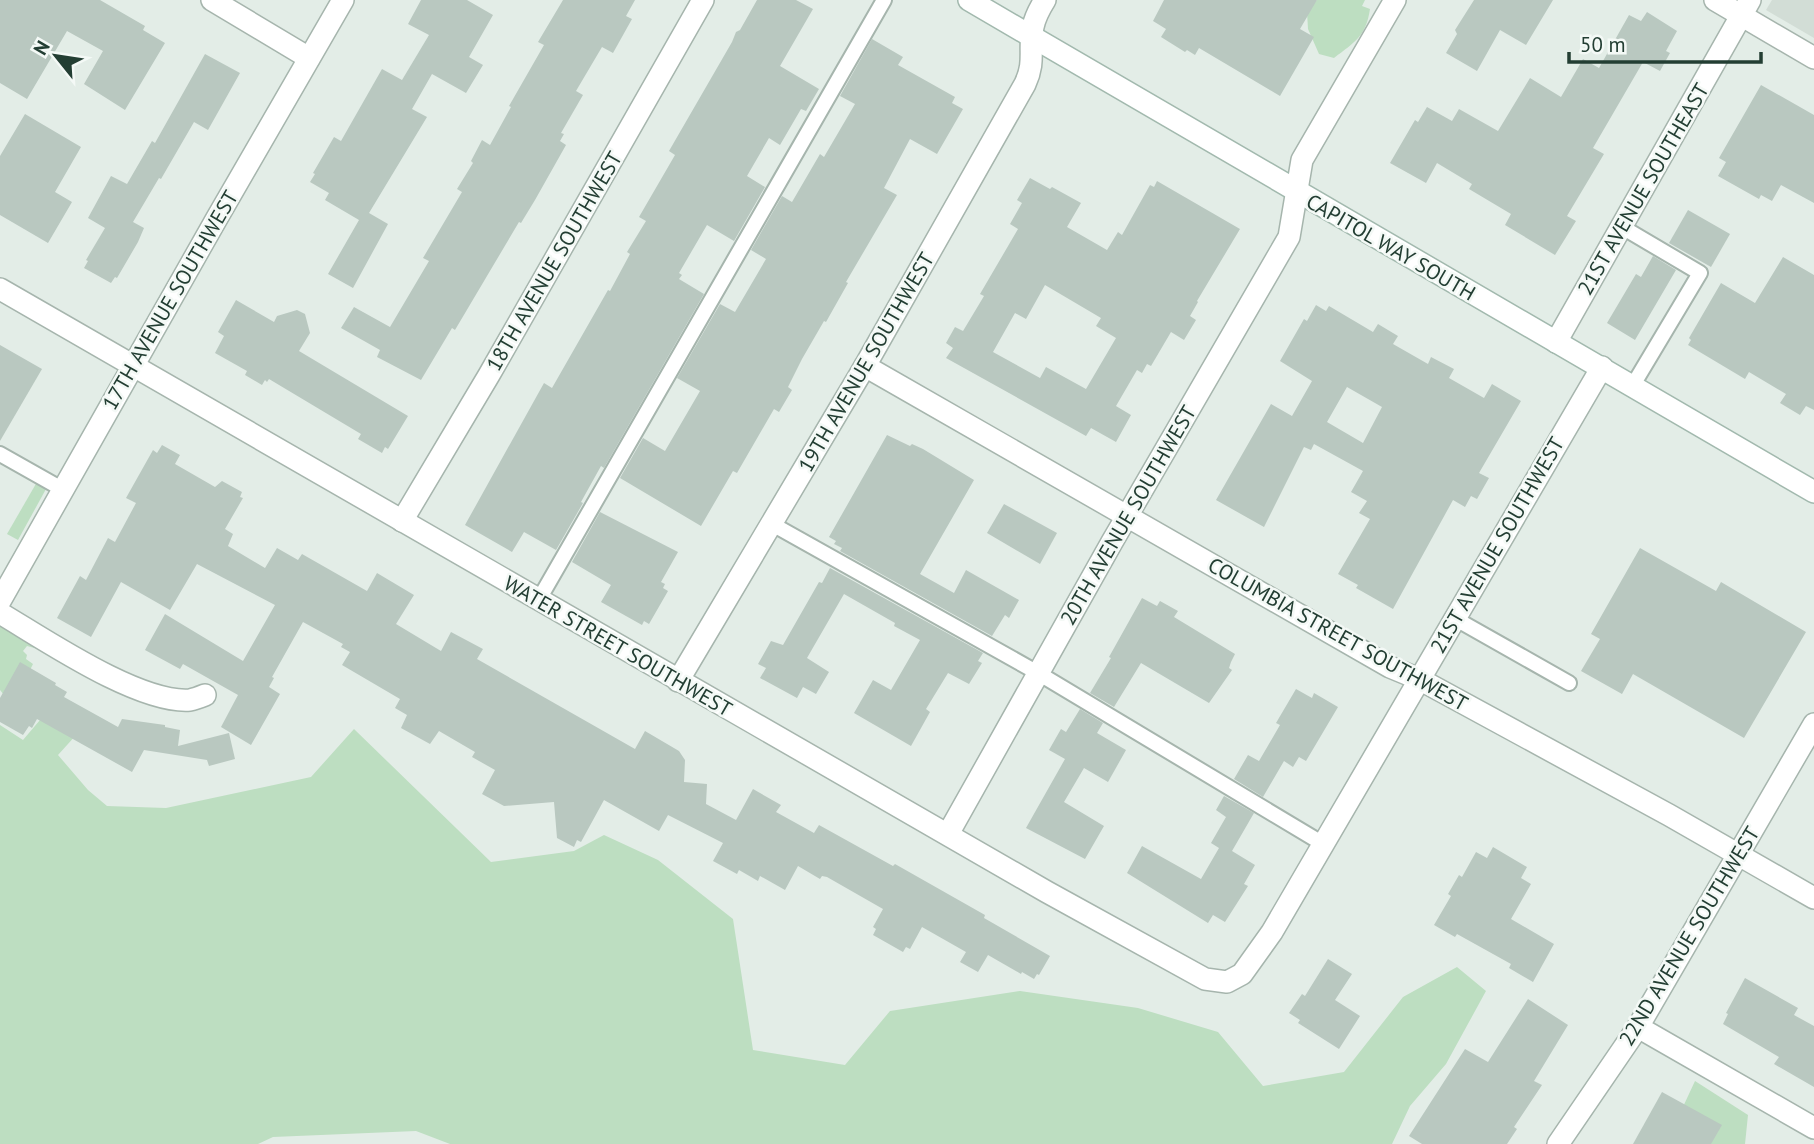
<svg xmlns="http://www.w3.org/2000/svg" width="1814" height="1144" font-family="'PT Sans',sans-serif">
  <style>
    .built { fill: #d2ddd6 }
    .green { fill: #bddec1 }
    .building { fill: #b9c8c0; fill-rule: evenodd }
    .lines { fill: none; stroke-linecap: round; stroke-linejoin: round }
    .service-casing { stroke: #a6b5ad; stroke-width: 18 }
    .minor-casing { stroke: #a6b5ad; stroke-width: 24 }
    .secondary-casing { stroke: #a2b9ae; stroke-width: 24 }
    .service { stroke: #fff; stroke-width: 14 }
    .minor { stroke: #fff; stroke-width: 21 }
    .secondary { stroke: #fff; stroke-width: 21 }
    .labels { text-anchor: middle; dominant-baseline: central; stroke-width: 5; stroke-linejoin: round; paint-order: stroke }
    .street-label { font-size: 21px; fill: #233e33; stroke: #f4f9f6 }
  </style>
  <rect width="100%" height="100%" fill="#e3ede7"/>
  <!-- built -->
  <path class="built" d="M1772,0H1814V38L1766,10Z"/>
  <!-- green -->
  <g class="green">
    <path d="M1317,0H1365L1362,6L1370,9C1366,36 1355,42 1334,58L1319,54L1308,29L1307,12Z"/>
    <path d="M37,482L46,489L18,540L7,534Z"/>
    <path d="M0,619L37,639L38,649L27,646L23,651L27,655L26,659L33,664L29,672L4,695L0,690Z"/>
    <path d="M57,700L77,734L58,755L88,790L107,806L166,808L311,777L354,729L491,862L574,851L604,835L658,860L733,919L753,1050L845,1065L890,1011L1020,991L1138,1008L1218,1032L1263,1086L1344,1072L1403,997L1457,967L1486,991L1446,1064L1410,1106L1392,1144H450L416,1131L273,1137L258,1144H0V725L23,740Z"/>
    <path d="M1695,1081L1748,1115L1745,1144H1658L1675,1124Z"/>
  </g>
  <!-- building -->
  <g class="building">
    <path d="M0,0H100L145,26L143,30L165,43L125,110L84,84L103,51L67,31L27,99L0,83Z"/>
    <path d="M421,0H467L493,15L469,57L483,65L466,93L432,74L412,109L427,117L369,213L388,224L353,288L328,274L359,220L325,200L329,193L310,182L315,174L313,173L334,137L341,141L382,69L402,80L429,35L408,24Z"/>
    <path d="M563,0H635L626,16L632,19L613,53L602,47L576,91L583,95L561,133L564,134L560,141L566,145L535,200L521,223L519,222L455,330L452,328L421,380L377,357L380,350L341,328L354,307L390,327L429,261L423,258L462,192L457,189L473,163L471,161L482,140L490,145L511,107L509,106L544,45L538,42Z"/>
    <path d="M757,0H796L813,9L780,66L819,89L806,111L801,109L780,145L769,138L747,176L765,187L734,241L707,225L679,273L682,275L679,279L704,294L604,468L601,466L581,502L583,503L556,550L524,532L512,552L465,525L544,383L552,388L608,290L610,291L630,254L627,252L646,221L639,217L675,155L669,151L732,42L736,32L740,30Z"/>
    <path d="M1164,0H1317L1300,29L1314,37L1280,96L1199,48L1195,55L1187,50L1185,52L1161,37L1166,29L1153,21Z"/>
    <path d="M1474,0H1553L1526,45L1500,30L1477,71L1446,53L1457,34L1455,30Z"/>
    <path d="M1647,12L1677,31L1666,51L1670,53L1660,71L1643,62L1593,148L1604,154L1567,216L1576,221L1555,255L1505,225L1511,214L1469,189L1472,184L1437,163L1426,183L1390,163L1415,120L1418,122L1427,107L1452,121L1459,109L1498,131L1530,78L1561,97L1583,59L1599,68L1629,15L1641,21Z"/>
    <path d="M872,39L903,57L898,65L955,97L952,103L963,109L937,154L910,139L884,188L897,195L846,282L848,283L826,322L824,321L802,359L788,387L792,390L779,412L774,409L737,473L733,471L701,526L620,478L643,438L665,451L700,391L677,378L720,304L735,312L766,259L751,250L782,196L792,202L820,154L824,157L855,104L840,96Z"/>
    <path d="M205,54L240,73L208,130L194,122L161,179L159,178L133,222L144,228L138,242L117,278L115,277L111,283L84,268L88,261L86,260L105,228L88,218L111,176L127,184L152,141L155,143Z"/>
    <path d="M1761,85L1814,115V203L1781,185L1772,201L1761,195L1759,199L1718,176L1726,162L1719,158Z"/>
    <path d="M25,114L81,147L55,192L72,202L48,243L0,215V156Z"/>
    <path d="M1030,178L1050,189L1052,187L1081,203L1067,227L1107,250L1118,232L1122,235L1150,185L1154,187L1157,181L1240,229L1197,301L1198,302L1190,316L1196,320L1184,340L1171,332L1151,366L1147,364L1142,373L1137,370L1116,406L1131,415L1116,442L1091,428L1086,436L946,358L953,348L946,343L955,327L963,331L984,296L980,294L1018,229L1010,224L1022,203L1017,200ZM1045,285L1101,318L1096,326L1116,338L1086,389L1046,367L1040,378L993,352L1015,313L1026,319Z"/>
    <path d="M1688,210L1730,234L1711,267L1669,243Z"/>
    <path d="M1653,256L1676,270L1635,340L1607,323L1636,274L1641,277Z"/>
    <path d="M1783,257L1814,275V410L1806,406L1800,415L1780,403L1786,394L1749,372L1745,379L1688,345L1691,340L1689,338L1721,283L1755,303Z"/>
    <path d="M236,300L274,322L277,316L297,310L305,314L310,333L299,351L408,416L388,449L385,447L382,453L358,439L361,434L269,379L267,382L265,380L262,385L245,375L247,371L215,353L224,336L218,332Z"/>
    <path d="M1316,305L1326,311L1329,306L1373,332L1378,324L1398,336L1393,344L1428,364L1431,357L1454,369L1449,378L1484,398L1492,384L1521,401L1479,473L1489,478L1477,499L1471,496L1465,507L1453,500L1393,609L1356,588L1358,585L1338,574L1370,519L1359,513L1367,501L1351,492L1363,471L1314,444L1311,450L1304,447L1264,527L1216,500L1271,404L1292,416L1312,381L1280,361L1304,319L1307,321ZM1347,387L1382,407L1363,443L1327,422Z"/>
    <path d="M0,345L42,369L0,441Z"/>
    <path d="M887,435L910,446L912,444L923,449L974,480L920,574L954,593L966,570L1019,600L1009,618L1005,615L992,636L840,551L842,548L834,544L836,541L829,537Z"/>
    <path d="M162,445L180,455L175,464L215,487L222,481L242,492L240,497L243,498L225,529L233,534L228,546L265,568L277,548L298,560L302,554L367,591L377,573L414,595L396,624L441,651L451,632L483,649L477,659L635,749L645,731L679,751L685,760L684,782L707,784L706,804L736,820L753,789L781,805L776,812L814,833L819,825L893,866L895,864L985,915L984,918L1050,956L1039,975L1037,974L1034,979L1022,972L1021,974L988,955L978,972L960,962L966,952L922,927L910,949L906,947L903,952L873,935L876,929L873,927L883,909L827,877L822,876L820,879L798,866L785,890L760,876L758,881L739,870L737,874L713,861L723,843L668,815L659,831L604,800L581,842L577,840L574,847L557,838L554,802L504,806L482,794L495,770L472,757L475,752L439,731L430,744L401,728L407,715L395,708L400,699L342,665L350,652L341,647L343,644L303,622L272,677L274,678L269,687L280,694L251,745L221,727L238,695L183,664L180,669L145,650L165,614L243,661L275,605L197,564L170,610L121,582L91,637L57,618L80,576L86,580L108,538L115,542L136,503L126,498L153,450L157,453Z"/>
    <path d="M1004,504L1057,533L1040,564L987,533Z"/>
    <path d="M600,512L678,552L661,582L665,584L663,588L668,591L649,624L644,621L642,625L601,602L611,585L572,562Z"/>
    <path d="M1640,548L1716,591L1721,582L1806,632L1744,738L1633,674L1622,694L1581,671L1600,639L1591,634Z"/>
    <path d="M830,568L983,653L978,661L982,663L969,684L948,673L926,709L930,712L911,746L854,713L873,680L891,690L920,640L894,626L895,623L844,594L807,658L829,672L816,694L803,687L797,698L760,678L766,668L758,664L771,641L783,645L819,582L822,583Z"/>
    <path d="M1142,598L1157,606L1160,601L1178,611L1174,617L1235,654L1231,662L1229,668L1232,670L1209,703L1141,663L1114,707L1090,693L1111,658L1109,657Z"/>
    <path d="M20,662L56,683L55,685L67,692L64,697L118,727L122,719L165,725V727L180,730L178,746L229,733L235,759L209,766L207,760L144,750L132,772L37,719L32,728L29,726L23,735L0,722V698Z"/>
    <path d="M1296,689L1312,698L1314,693L1338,707L1306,761L1299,757L1293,767L1284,761L1263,797L1234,779L1248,755L1259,761L1280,725L1276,723Z"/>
    <path d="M1080,709L1103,723L1097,733L1126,750L1108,782L1084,768L1064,802L1104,826L1085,859L1026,828L1065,759L1049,750L1061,729L1066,732Z"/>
    <path d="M1224,796L1254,813L1232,851L1255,865L1244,884L1248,886L1225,922L1213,915L1208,923L1127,873L1142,846L1201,879L1219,848L1211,843L1226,817L1216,810Z"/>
    <path d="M1493,847L1527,867L1521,878L1531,884L1511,919L1554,944L1533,982L1509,968L1511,964L1457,934L1455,937L1434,925L1451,896L1448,894L1459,875L1462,877L1476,852L1487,858Z"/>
    <path d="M1328,959L1352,974L1335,1000L1360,1016L1339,1049L1298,1023L1300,1020L1289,1013L1302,994L1305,996Z"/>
    <path d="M1745,978L1798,1008L1794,1015L1814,1026V1087L1774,1064L1779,1057L1723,1024L1728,1014L1726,1013Z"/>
    <path d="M1528,999L1568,1025L1534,1081L1542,1085L1514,1127L1517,1129L1507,1144H1422L1409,1136L1465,1049L1488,1062Z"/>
    <path d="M1662,1092L1722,1125L1711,1144H1633Z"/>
  </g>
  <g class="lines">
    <defs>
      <g id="service">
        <path d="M1622,227L1700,273L1633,385"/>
        <path d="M0,454L62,489"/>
        <path d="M772,524L1038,673L1325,845"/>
        <path d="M538,601L884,0"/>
        <path d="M1454,618L1569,683"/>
      </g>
      <g id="minor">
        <path d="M212,0L309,58"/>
        <path d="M1715,0L1814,58"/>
        <path d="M0,289L1047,892L1205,979L1227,982L1242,974L1272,932L1602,367"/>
        <path d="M1556,342L1750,0"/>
        <path d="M865,366L1390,667L1419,679L1669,815L1814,898"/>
        <path d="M402,521L489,375L703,0"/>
        <path d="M0,601L217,218L343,0"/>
        <path d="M0,613C44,639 139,704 190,700C195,699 200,697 205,695"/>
        <path d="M678,681L865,366L1025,84C1036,61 1028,49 1033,27C1035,17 1040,8 1045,0"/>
        <path d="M948,834L1112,542L1289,237L1302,160L1395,0"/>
        <path d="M1638,1027L1814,1128"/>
        <path d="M1558,1144L1638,1027L1814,724"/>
      </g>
      <path id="secondary" d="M969,0L1814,492"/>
    </defs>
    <!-- service casing -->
    <use href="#service" class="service-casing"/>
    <!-- minor casing -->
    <use href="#minor" class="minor-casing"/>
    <!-- secondary casing -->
    <use href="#secondary" class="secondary-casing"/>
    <!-- service -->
    <use href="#service" class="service"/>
    <!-- minor -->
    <use href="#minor" class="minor"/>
    <!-- secondary -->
    <use href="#secondary" class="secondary"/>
  </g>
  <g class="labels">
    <!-- street labels -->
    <g class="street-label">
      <text transform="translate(1643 189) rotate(-60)">21ST AVENUE SOUTHEAST</text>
      <text transform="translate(1391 247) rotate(30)">CAPITOL WAY SOUTH</text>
      <text transform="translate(554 261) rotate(-60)">18TH AVENUE SOUTHWEST</text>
      <text transform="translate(170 300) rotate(-60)">17TH AVENUE SOUTHWEST</text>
      <text transform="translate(866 362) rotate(-60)">19TH AVENUE SOUTHWEST</text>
      <text transform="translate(1128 515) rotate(-60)">20TH AVENUE SOUTHWEST</text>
      <text transform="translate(1497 545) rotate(-60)">21ST AVENUE SOUTHWEST</text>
      <text transform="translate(1338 634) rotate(29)">COLUMBIA STREET SOUTHWEST</text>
      <text transform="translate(618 646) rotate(30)">WATER STREET SOUTHWEST</text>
      <text transform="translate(1689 936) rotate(-59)">22ND AVENUE SOUTHWEST</text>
    </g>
  </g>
  <!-- north arrow -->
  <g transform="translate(56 56) rotate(300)" stroke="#f4f9f6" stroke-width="5" paint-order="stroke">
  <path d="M0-5L12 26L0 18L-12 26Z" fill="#233e33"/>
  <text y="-10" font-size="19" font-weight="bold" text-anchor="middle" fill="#233e33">N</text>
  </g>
  <!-- scale -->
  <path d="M1569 52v10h192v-10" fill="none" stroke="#233e33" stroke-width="3.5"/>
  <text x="1580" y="52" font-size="21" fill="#233e33" stroke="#f4f9f6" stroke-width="5" paint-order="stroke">50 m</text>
</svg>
